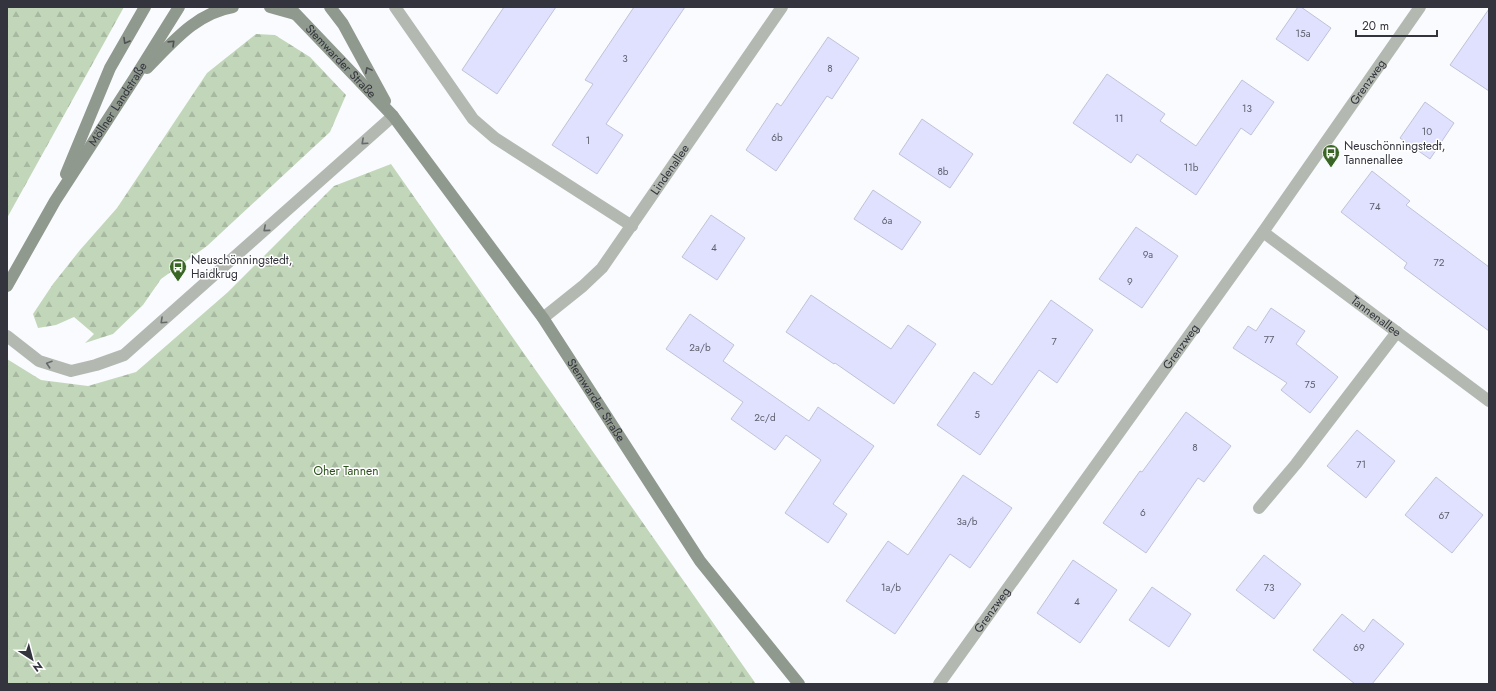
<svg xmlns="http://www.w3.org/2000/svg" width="1496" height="691" font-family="Jost,sans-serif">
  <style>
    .forest { fill: url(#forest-firs) }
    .building { fill: #dfe1fe; stroke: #c1c2d8 }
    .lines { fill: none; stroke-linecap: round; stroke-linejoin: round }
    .lane { stroke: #b3b9b1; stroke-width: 12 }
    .street { stroke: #b3b9b1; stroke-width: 12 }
    .secondary { stroke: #90998d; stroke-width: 12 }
    .oneway { stroke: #4f5255 }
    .oneway2 { stroke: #66696b }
    .labels { text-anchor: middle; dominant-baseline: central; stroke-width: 3; stroke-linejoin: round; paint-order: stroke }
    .number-label { font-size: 10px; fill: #5e5f6d }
    .street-label { font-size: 12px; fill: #33343d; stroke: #fff }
    .poi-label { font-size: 12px; fill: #33343d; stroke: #fff; text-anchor: start }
    .park-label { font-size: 12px; fill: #2b521a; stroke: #fff }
  </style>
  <defs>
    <pattern id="forest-firs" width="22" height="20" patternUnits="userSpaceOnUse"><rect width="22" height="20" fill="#c2d7ba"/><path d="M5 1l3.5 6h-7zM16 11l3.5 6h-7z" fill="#a7b9a1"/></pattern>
  </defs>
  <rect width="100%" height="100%" fill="#fafbff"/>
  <!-- forest -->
  <g class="forest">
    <path d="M7,7H124L7,218Z"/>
    <path d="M256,34L275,35L310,57L346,95L330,132L207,246L161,279L143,305L113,334L85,343L94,334L74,317L56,325L38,328L33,314L53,284L80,250L117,208L207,73Z"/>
    <path d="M391,164L756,684H7V359L41,380L88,386L136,372L228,292L334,186Z"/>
  </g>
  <!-- building -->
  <g class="building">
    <path d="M504,7H556L497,94L462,70Z"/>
    <path d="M634,7H685L606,124L623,135L597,174L552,145L593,84L585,80Z"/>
    <path d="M1298,7H1301L1331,28L1308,61L1276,39Z"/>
    <path d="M1489,9V91L1450,65Z"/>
    <path d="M828,37L859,58L832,99L827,96L776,171L746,150L777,103L781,106Z"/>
    <path d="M1107,74L1165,114L1160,121L1196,146L1242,80L1274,102L1251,135L1241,128L1196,195L1137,154L1131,163L1073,123Z"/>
    <path d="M1425,102L1454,123L1430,159L1400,138Z"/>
    <path d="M922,119L973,154L950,188L899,154Z"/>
    <path d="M1372,171L1410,201L1406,205L1489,267V331L1404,268L1407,263L1341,212Z"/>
    <path d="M873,190L921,222L902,250L854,219Z"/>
    <path d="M711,215L745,238L717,280L682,257Z"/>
    <path d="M1136,227L1178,256L1142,308L1099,279Z"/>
    <path d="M811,295L891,349L908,325L936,344L894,404L835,363L834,364L786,332Z"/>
    <path d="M1051,300L1093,330L1057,383L1039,370L980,455L937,425L974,372L992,385Z"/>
    <path d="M1271,308L1305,331L1296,344L1338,377L1310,413L1281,390L1287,383L1233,348L1248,326L1256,331Z"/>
    <path d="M690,314L734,345L723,361L809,421L818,407L874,446L833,504L847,514L828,543L785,513L821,460L786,435L775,450L731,419L743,402L666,349Z"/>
    <path d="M1186,412L1231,446L1204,482L1198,478L1146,553L1103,523L1140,471L1142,472Z"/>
    <path d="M1357,430L1395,461L1366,498L1327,466Z"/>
    <path d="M963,475L1012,508L970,568L950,554L895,634L846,601L888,541L908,555Z"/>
    <path d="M1436,477L1483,515L1452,553L1405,515Z"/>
    <path d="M1264,555L1301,584L1274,619L1236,590Z"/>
    <path d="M1073,560L1117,590L1080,643L1037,613Z"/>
    <path d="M1152,587L1191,614L1169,647L1129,620Z"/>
    <path d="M1342,614L1364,632L1373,619L1404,644L1372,684H1355L1313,650Z"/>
  </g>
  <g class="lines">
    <!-- lane -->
    <g class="lane">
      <path d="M395,7L473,119L495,138L632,226"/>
      <path d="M7,336L39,361L71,371L96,365L124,355L393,116"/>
      <path d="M1259,508L1296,464L1397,332"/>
    </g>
    <!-- street -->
    <g class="street">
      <path id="s1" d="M1263,232L1489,401"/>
      <path id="s2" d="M543,318L583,286L602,268L782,7"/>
      <path id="s3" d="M939,684L1263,232L1420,7"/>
    </g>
    <!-- secondary -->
    <g class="secondary">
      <path d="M270,7L295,14"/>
      <path id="s4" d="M289,7L393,116L543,318L700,561L799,684"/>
      <path d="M330,7L343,24L385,101"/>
      <path d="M147,68C172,43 196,13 233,7"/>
      <path d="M66,174L110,68L145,7"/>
      <path id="s5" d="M7,286L55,201L134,79L179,7"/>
    </g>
  </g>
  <!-- one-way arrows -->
  <defs><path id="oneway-chevron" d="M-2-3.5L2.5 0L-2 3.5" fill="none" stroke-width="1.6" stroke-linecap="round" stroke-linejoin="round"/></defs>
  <g class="oneway">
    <use href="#oneway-chevron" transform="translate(126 41) rotate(120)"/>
    <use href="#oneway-chevron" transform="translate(172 43) rotate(-44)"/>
    <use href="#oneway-chevron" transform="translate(368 70) rotate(-118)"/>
  </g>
  <g class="oneway2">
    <use href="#oneway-chevron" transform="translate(364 142) rotate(138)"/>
    <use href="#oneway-chevron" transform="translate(266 229) rotate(139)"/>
    <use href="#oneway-chevron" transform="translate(163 321) rotate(137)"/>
    <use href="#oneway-chevron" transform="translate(49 364) rotate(-162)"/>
  </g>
  <!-- icons -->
  <defs>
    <symbol id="bus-pin" viewBox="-11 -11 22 30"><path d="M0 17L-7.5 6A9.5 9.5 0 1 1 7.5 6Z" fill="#396625" stroke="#fff"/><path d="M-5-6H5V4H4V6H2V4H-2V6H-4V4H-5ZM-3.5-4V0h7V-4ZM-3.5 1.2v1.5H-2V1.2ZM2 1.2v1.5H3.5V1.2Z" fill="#fff"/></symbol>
  </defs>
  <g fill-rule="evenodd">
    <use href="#bus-pin" x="1321" y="143" width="20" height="27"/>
    <use href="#bus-pin" x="168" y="257" width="20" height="27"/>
  </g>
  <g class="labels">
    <!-- number labels -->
    <g class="number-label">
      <text x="1303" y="33">15a</text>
      <text x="625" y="58">3</text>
      <text x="830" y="68">8</text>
      <text x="1247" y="108">13</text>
      <text x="1119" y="118">11</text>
      <text x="1427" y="131">10</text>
      <text x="777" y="137">6b</text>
      <text x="588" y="140">1</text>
      <text x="1191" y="167">11b</text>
      <text x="943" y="171">8b</text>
      <text x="1375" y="206">74</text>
      <text x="887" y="220">6a</text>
      <text x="714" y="247">4</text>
      <text x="1148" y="254">9a</text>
      <text x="1439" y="262">72</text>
      <text x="1130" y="281">9</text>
      <text x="1269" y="339">77</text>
      <text x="1054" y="341">7</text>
      <text x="700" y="347">2a/b</text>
      <text x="1310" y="384">75</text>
      <text x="977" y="414">5</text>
      <text x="765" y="417">2c/d</text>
      <text x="1195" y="447">8</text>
      <text x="1361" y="464">71</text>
      <text x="1143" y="512">6</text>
      <text x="1444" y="515">67</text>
      <text x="967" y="521">3a/b</text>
      <text x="891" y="587">1a/b</text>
      <text x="1269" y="587">73</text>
      <text x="1077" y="601">4</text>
      <text x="1359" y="647">69</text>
    </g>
    <!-- street labels -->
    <g class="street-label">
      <text stroke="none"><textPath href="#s4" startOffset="75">Stemwarder Straße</textPath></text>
      <text stroke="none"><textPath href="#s3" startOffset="739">Grenzweg</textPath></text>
      <text stroke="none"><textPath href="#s5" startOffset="213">Möllner Landstraße</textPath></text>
      <text stroke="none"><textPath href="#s2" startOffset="197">Lindenallee</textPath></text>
      <text stroke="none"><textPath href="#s1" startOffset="141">Tannenallee</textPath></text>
      <text stroke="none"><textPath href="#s3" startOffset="415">Grenzweg</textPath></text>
      <text stroke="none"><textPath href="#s4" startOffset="500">Stemwarder Straße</textPath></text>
      <text stroke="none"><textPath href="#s3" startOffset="91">Grenzweg</textPath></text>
    </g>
    <!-- poi labels -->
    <g class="poi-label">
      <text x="1344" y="146">Neuschönningstedt,<tspan x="1344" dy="14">Tannenallee</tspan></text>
      <text x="191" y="260">Neuschönningstedt,<tspan x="191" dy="14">Haidkrug</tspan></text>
    </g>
    <!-- park labels -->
    <g class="park-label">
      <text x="346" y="471">Oher Tannen</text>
    </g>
  </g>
  <!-- border -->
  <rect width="1496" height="691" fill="none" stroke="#33343d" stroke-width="16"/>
  <!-- north arrow -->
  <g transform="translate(32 659) rotate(144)" stroke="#ffffff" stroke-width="3" paint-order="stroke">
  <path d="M0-3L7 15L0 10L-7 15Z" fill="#33343d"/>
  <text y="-6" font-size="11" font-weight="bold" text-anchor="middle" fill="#33343d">N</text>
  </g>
  <!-- scale -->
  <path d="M1356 30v6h81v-6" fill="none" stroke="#33343d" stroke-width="2"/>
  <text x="1362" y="30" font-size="12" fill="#33343d" stroke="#ffffff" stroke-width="3" paint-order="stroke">20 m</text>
</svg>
